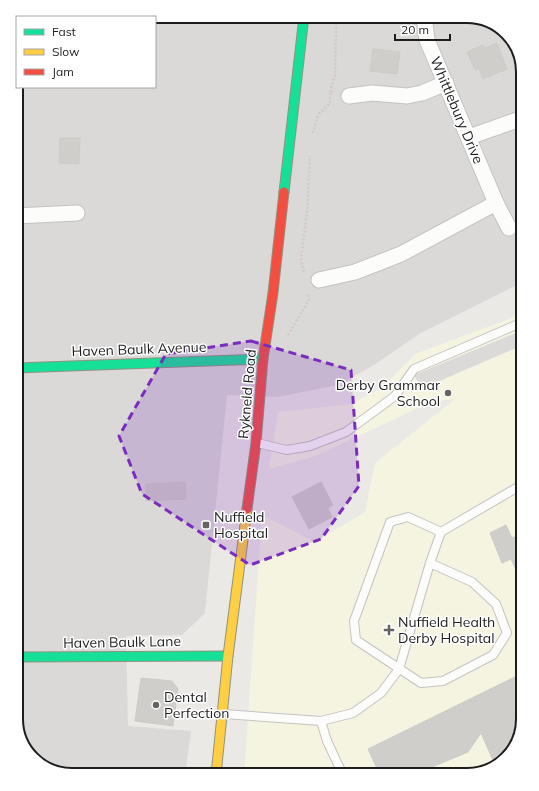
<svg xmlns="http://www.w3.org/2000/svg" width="539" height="791" font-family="Mulish,sans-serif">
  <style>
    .residential { fill: #dad9d7 }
    .education { fill: #f5f4e0 }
    .parking { fill: #dbdad9 }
    .building { fill: #d0cecb; stroke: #cecbc7 }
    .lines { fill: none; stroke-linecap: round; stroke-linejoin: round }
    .lane-casing { stroke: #c4c3c1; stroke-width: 10 }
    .street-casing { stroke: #c4c3c1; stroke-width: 17 }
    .fast-casing { stroke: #92937e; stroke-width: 11 }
    .slow-casing { stroke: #92937e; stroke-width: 11 }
    .jam-casing { stroke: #92937e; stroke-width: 11 }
    .path { stroke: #d5c8c6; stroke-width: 2.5; stroke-dasharray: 2 2; stroke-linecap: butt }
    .lane { stroke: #fcfcfb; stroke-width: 8 }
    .street { stroke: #fcfcfb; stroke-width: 15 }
    .fast { stroke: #16e098; stroke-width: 9 }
    .slow { stroke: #ffcf43; stroke-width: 9 }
    .jam { stroke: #f24e42; stroke-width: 9 }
    .marked { fill: #7b2cbf; fill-opacity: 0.2; stroke: #7b2cbf; stroke-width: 3; stroke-dasharray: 8 5; stroke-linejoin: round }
    .poi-dot { fill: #656463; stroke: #fff; stroke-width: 1.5 }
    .labels { text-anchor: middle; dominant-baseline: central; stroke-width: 3; stroke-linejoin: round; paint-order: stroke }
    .street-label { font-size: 14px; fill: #1d1d1d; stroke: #fff }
    .poi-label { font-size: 14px; fill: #1d1d1d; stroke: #fff; text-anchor: start }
    .rim { fill: none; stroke: #1d1d1d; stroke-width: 2 }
  </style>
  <rect width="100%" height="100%" fill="#ebe9e5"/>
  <!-- residential -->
  <path class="residential" d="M72,16H470L495,24L516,44L523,72V282L419,334L374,365L338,385L278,397L227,395L205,613L182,635L126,636L128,726L191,731L185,775H69L41,766L23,747L16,719V68L17,67V87H155V17H70Z"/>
  <!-- education -->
  <path class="education" d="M523,311V719L515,747L495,768L467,775H244L262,515L315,542L365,512L375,463L455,399L431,402L316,456L269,469L278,412L352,404L383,387L415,354L509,319Z"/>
  <!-- parking -->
  <path class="parking" d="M523,330V345L421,389L414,375Z"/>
  <!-- building -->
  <g class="building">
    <path d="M497,43L507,69L483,79L479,68L475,70L467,52L483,45L485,48Z"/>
    <path d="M373,49L400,52L397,74L370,71Z"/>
    <path d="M60,138H80L79,164L59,163Z"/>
    <path d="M185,482L186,499L146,501V484Z"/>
    <path d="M321,482L333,505L328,508L332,517L309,529L292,497Z"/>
    <path d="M506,525L512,538L523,533V584L511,559L502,563L490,533Z"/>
    <path d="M523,673V719L515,747L496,767L481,733L468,752L413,775H380L368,749Z"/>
    <path d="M141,678L172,681L178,689L173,726L135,721Z"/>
  </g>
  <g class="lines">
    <defs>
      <g id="lane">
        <path d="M257,443L287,450L310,446L346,432L395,396L414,369L523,322"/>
        <path d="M430,563L472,582L496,604L507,633L493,655L443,681L421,683L356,640L354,621L390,522L408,517L441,532"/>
        <path d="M223,714L321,721L353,713L381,693L399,669L430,563L441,532L523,484"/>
        <path d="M321,721L327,741L343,775"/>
      </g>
      <g id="street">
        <path d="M424,16L427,40L496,203"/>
        <path d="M349,96L372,93L407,96L422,93L446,83"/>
        <path d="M469,137L523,118"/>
        <path d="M16,216L77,213"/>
        <path d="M319,280L355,272L401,254L496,203L509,228"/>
      </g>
      <g id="fast">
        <path d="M284,192L304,16"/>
        <path d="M16,368L263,359"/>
        <path d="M16,657L228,656"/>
      </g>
      <path id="slow" d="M216,775L228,656L247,509"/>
      <path id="jam" d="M247,509L256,443L263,359L273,293L284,192"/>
    </defs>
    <!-- lane casing -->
    <use href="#lane" class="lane-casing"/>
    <!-- street casing -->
    <use href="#street" class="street-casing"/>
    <!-- fast casing -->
    <use href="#fast" class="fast-casing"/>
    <!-- slow casing -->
    <use href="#slow" class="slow-casing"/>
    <!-- jam casing -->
    <use href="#jam" class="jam-casing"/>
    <!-- path -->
    <g class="path">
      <path d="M330,92L335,75L336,16"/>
      <path d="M313,133L318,115L330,103V92H333"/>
      <path d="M304,272L301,259L307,213L310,156"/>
      <path d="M288,335L309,300L308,293"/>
    </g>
    <!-- lane -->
    <use href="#lane" class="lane"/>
    <!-- street -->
    <use href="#street" class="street"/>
    <!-- fast -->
    <use href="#fast" class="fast"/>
    <!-- slow -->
    <use href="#slow" class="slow"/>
    <!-- jam -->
    <use href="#jam" class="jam"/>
  </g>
  <!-- marked area -->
  <path class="marked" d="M251,341L351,370L359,486L321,539L250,565L142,494L119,436L166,354Z"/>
  <!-- markers -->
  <g class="poi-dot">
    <circle cx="448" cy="393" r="4"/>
    <rect x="202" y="521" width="8" height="8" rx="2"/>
    <path d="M387 624h4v4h4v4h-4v4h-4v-4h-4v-4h4z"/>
    <circle cx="156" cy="705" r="4"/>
  </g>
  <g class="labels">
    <!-- street labels -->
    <g class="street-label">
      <text transform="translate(457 110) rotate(67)">Whittlebury Drive</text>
      <text transform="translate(139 349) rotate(-2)">Haven Baulk Avenue</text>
      <text transform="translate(247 394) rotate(-85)">Rykneld Road</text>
      <text transform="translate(122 642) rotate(-1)">Haven Baulk Lane</text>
    </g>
    <!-- poi labels -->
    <g class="poi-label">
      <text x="440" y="385" text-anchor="end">Derby Grammar<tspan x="440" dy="16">School</tspan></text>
      <text x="214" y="517">Nuffield<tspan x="214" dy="16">Hospital</tspan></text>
      <text x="398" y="622">Nuffield Health<tspan x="398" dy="16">Derby Hospital</tspan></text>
      <text x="164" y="697">Dental<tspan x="164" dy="16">Perfection</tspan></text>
    </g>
  </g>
  <!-- crop -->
  <path d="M0 0H539V791H0ZM72 23H467A49 49 0 0 1 516 72V719A49 49 0 0 1 467 768H72A49 49 0 0 1 23 719V72A49 49 0 0 1 72 23Z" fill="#fff" fill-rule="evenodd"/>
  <path class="rim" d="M72 23H467A49 49 0 0 1 516 72V719A49 49 0 0 1 467 768H72A49 49 0 0 1 23 719V72A49 49 0 0 1 72 23Z"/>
  <!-- legend -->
  <rect x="16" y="16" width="140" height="72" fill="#ffffff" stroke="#a5a5a5"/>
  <rect x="24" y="29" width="20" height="6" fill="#16e098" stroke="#a5a5a5"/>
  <text x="52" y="36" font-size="12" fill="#1d1d1d">Fast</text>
  <rect x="24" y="49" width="20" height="6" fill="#ffcf43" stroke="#a5a5a5"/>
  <text x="52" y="56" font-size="12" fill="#1d1d1d">Slow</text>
  <rect x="24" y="69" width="20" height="6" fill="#f24e42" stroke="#a5a5a5"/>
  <text x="52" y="76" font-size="12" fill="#1d1d1d">Jam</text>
  <!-- scale -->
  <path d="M395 34v6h55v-6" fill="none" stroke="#1d1d1d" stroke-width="2"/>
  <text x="401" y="34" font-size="12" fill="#1d1d1d" stroke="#ffffff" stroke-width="3" paint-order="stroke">20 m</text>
</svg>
